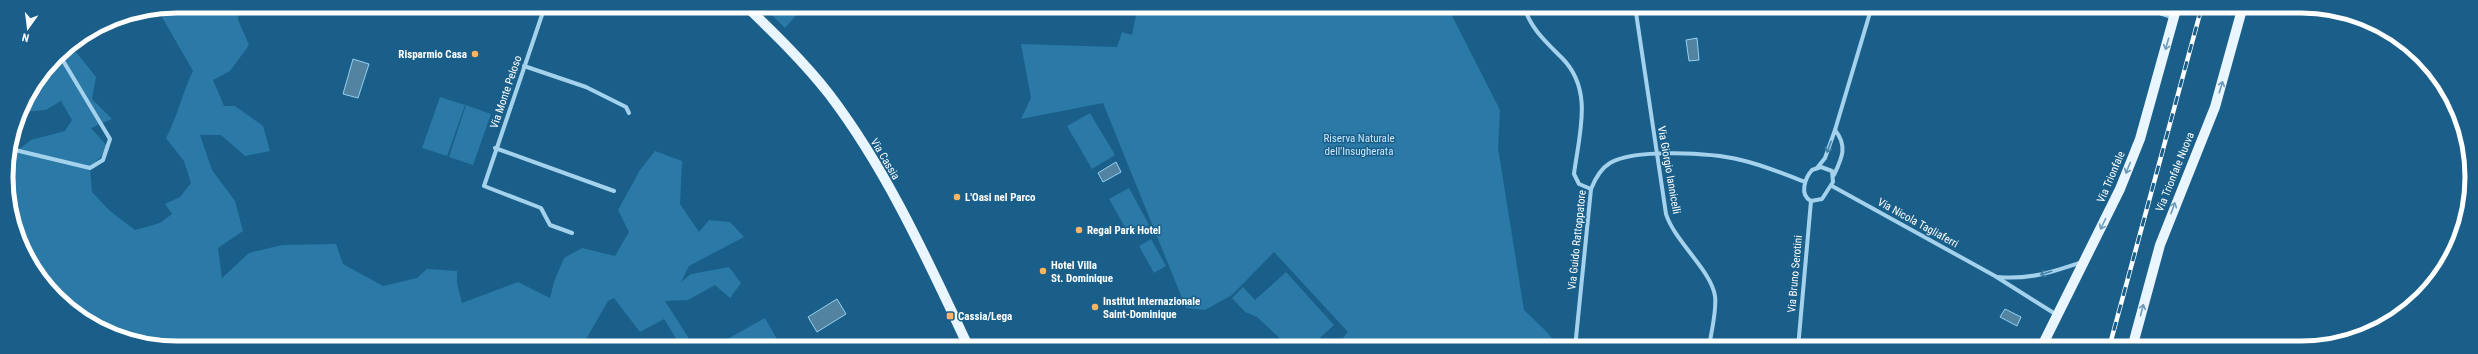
<svg xmlns="http://www.w3.org/2000/svg" width="2478" height="354" font-family="'Roboto Condensed',sans-serif">
  <style>
    .green { fill: #2a79a6 }
    .water { fill: #5284a1; stroke: #97d0ef }
    .lines { fill: none; stroke-linecap: round; stroke-linejoin: round }
    .street { stroke: #a4d2ed; stroke-width: 4 }
    .primary { stroke: #eaf6ff; stroke-width: 10 }
    .rail-casing { stroke: #fff; stroke-width: 4.5 }
    .rail { stroke: #1a5f8a; stroke-width: 3; stroke-dasharray: 9; stroke-linecap: butt }
    .oneway { stroke: #6d9bb9 }
    .oneway2 { stroke: #4382a8 }
    .poi-dot { fill: #ffb460; stroke: #1a5f8a; stroke-width: 1.5 }
    .labels { text-anchor: middle; dominant-baseline: central; stroke-width: 3; stroke-linejoin: round; paint-order: stroke }
    .poi-label { font-size: 11px; font-weight: bold; fill: #fff; stroke: #1a5f8a; text-anchor: start }
    .street-label { font-size: 11px; fill: #fff; stroke: #1a5f8a }
    .park-label { font-size: 11px; fill: #c9e8f9; stroke: #1a5f8a }
    .rim { fill: none; stroke: #fff; stroke-width: 5 }
  </style>
  <rect width="100%" height="100%" fill="#1a5f8a"/>
  <!-- green -->
  <g class="green">
    <path d="M177,6H238V20L249,45L230,71L213,80L224,106H235L263,126L270,151L245,156L221,135H200L212,170L235,201L243,231L218,248L222,278L249,253L282,245L336,244L343,264L383,286L417,278L427,269L457,271V283L462,303L518,282L550,298L554,282L564,258L582,248L615,256L629,232L618,210L640,170L655,151L682,161L680,204L699,232L709,220L730,222L744,237L689,266L681,282L691,274L729,267L741,283L730,298L715,285L688,300L665,301L695,348H682L664,319L640,332L614,298L608,301L581,348H166L101,330L49,290L15,232L6,166L11,149L18,150L31,140L65,131L72,120L61,101L46,110L21,112L24,102L53,61L76,52L96,77L92,99L112,119L91,128L109,148L90,168L92,192L110,211L135,230L160,223L172,214L165,204L180,197L191,183L184,161L166,138C178,116 182,93 193,71L158,10Z"/>
    <path d="M763,6H804L785,28Z"/>
    <path d="M1138,6H1447L1500,110L1498,148L1524,310L1547,332L1559,348H1335L1348,332L1274,252L1232,295L1205,310L1186,308L1103,103L1021,119L1031,98L1021,44L1117,47L1122,32L1132,35Z"/>
    <path d="M440,97L465,105L447,156L422,148Z"/>
    <path d="M466,105L491,114L473,165L449,157Z"/>
    <path d="M1090,113L1115,155L1092,169L1067,126Z"/>
    <path d="M1129,188L1149,225L1130,236L1109,199Z"/>
    <path d="M1151,239L1166,266L1154,273L1139,246Z"/>
    <path d="M1286,272L1334,325L1309,348H1290L1257,317L1245,312L1232,298L1243,287L1255,300Z"/>
    <path d="M765,318L782,348H718L717,345Z"/>
  </g>
  <!-- water -->
  <g class="water">
    <path d="M1697,38L1699,60L1689,61L1686,40Z"/>
    <path d="M353,59L369,64L358,98L343,94Z"/>
    <path d="M1116,162L1121,172L1103,182L1098,173Z"/>
    <path d="M837,299L846,314L817,332L808,317Z"/>
    <path d="M2005,309L2021,317L2017,326L2000,317Z"/>
  </g>
  <g class="lines">
    <!-- street -->
    <g class="street">
      <path d="M545,6L484,186L541,208L550,225L572,233"/>
      <path d="M1524,6C1530,28 1546,42 1562,58C1594,90 1579,134 1574,174L1579,184L1591,189"/>
      <path d="M1635,6L1666,214C1675,242 1711,270 1715,296C1717,312 1711,331 1709,348"/>
      <path d="M2140,6L2174,18"/>
      <path d="M524,66L586,87L626,107L629,113"/>
      <path d="M1835,130L1872,6"/>
      <path d="M495,148L614,191"/>
      <path d="M11,149L90,168L103,160L110,139L59,54"/>
      <path d="M1821,167L1832,171L1833,182L1822,199L1811,201C1799,195 1805,178 1812,170Z"/>
      <path d="M1817,168L1825,158L1835,130C1848,146 1842,158 1834,175"/>
      <path d="M1832,186L1995,276L2057,315"/>
      <path d="M1997,277C2030,280 2052,272 2082,262"/>
      <path d="M1575,348L1591,189C1595,179 1600,169 1610,163C1635,148 1713,153 1741,160C1763,165 1784,174 1805,182"/>
      <path d="M1798,348L1811,201"/>
    </g>
    <!-- primary -->
    <g class="primary">
      <path d="M746,6C775,34 804,62 829,94C887,170 928,261 969,348"/>
      <path d="M2041,348L2120,189L2140,139L2177,6"/>
      <path d="M2132,348L2160,245L2215,107L2243,6"/>
    </g>
    <defs>
      <path id="rail" d="M2109,348L2202,6"/>
    </defs>
    <!-- rail casing -->
    <use href="#rail" class="rail-casing"/>
    <!-- rail -->
    <use href="#rail" class="rail"/>
  </g>
  <!-- one-way arrows -->
  <defs><path id="oneway-shaft" d="M-6 0H5M1.5-3L5.5 0L1.5 3" fill="none" stroke-width="1.6" stroke-linecap="round" stroke-linejoin="round"/></defs>
  <g class="oneway">
    <use href="#oneway-shaft" transform="translate(2167 44) rotate(106)"/>
    <use href="#oneway-shaft" transform="translate(2221 87) rotate(-73)"/>
    <use href="#oneway-shaft" transform="translate(2128 168) rotate(112)"/>
    <use href="#oneway-shaft" transform="translate(2173 208) rotate(-70)"/>
    <use href="#oneway-shaft" transform="translate(2103 224) rotate(116)"/>
    <use href="#oneway-shaft" transform="translate(2142 310) rotate(-75)"/>
  </g>
  <g class="oneway2">
    <use href="#oneway-shaft" transform="translate(1829 147) rotate(110)"/>
    <use href="#oneway-shaft" transform="translate(2046 273) rotate(163)"/>
  </g>
  <!-- markers -->
  <g class="poi-dot">
    <circle cx="475" cy="54" r="4"/>
    <circle cx="957" cy="197" r="4"/>
    <circle cx="1079" cy="230" r="4"/>
    <circle cx="1043" cy="271" r="4"/>
    <circle cx="1095" cy="307" r="4"/>
    <rect x="946" y="312" width="8" height="8" rx="2"/>
  </g>
  <g class="labels">
    <!-- poi labels -->
    <g class="poi-label">
      <text x="467" y="54" text-anchor="end">Risparmio Casa</text>
      <text x="965" y="197">L'Oasi nel Parco</text>
      <text x="1087" y="230">Regal Park Hotel</text>
      <text x="1051" y="265">Hotel Villa<tspan x="1051" dy="13">St. Dominique</tspan></text>
      <text x="1103" y="301">Institut Internazionale<tspan x="1103" dy="13">Saint-Dominique</tspan></text>
      <text x="958" y="316">Cassia/Lega</text>
    </g>
    <!-- street labels -->
    <g class="street-label">
      <text transform="translate(506 92) rotate(-71)">Via Monte Peloso</text>
      <text transform="translate(885 159) rotate(59)">Via Cassia</text>
      <text transform="translate(1669 170) rotate(80)">Via Giorgio Iannicelli</text>
      <text transform="translate(2175 172) rotate(-68)">Via Trionfale Nuova</text>
      <text transform="translate(2111 177) rotate(-67)">Via Trionfale</text>
      <text transform="translate(1918 223) rotate(29)">Via Nicola Tagliaferri</text>
      <text transform="translate(1577 240) rotate(-84)">Via Guido Rattoppatore</text>
      <text transform="translate(1795 274) rotate(-85)">Via Bruno Serotini</text>
    </g>
    <!-- park labels -->
    <g class="park-label">
      <text x="1359" y="138">Riserva Naturale<tspan x="1359" dy="13">dell'Insugherata</tspan></text>
    </g>
  </g>
  <!-- crop -->
  <path d="M0 0H2478V354H0ZM177 13H2301A164 164 0 0 1 2465 177V177A164 164 0 0 1 2301 341H177A164 164 0 0 1 13 177V177A164 164 0 0 1 177 13Z" fill="#1a5f8a" fill-rule="evenodd"/>
  <path class="rim" d="M177 13H2301A164 164 0 0 1 2465 177V177A164 164 0 0 1 2301 341H177A164 164 0 0 1 13 177V177A164 164 0 0 1 177 13Z"/>
  <!-- north arrow -->
  <g transform="translate(28 28) rotate(194)" stroke="#1a5f8a" stroke-width="3" paint-order="stroke">
  <path d="M0-3L7 15L0 10L-7 15Z" fill="#ffffff"/>
  <text y="-6" font-size="11" font-weight="bold" text-anchor="middle" fill="#ffffff">N</text>
  </g>
</svg>
